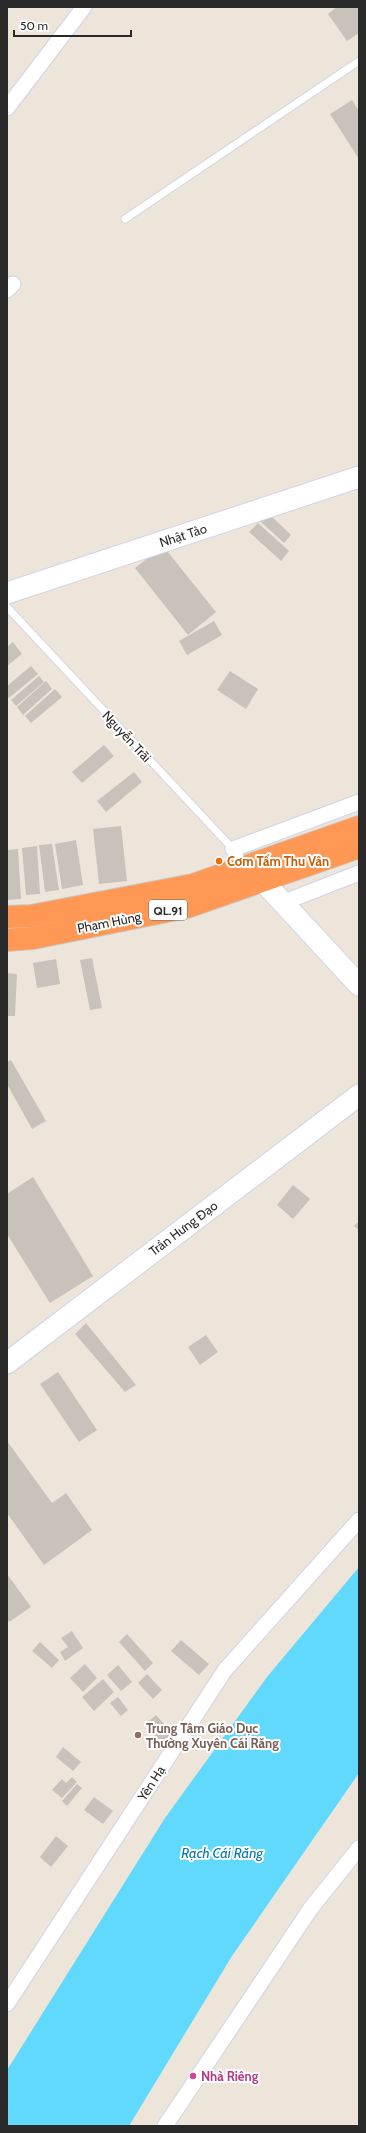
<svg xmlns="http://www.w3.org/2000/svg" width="366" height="2133" font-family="Cabin,sans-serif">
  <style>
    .water { fill: #61d9fc }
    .building { fill: #c9c2ba }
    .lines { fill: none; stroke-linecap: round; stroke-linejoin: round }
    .lane-casing { stroke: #cfd4e5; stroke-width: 9 }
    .street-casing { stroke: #cfd4e5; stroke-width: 17 }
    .secondary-casing { stroke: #cfd4e5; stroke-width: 23 }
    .highway-casing { stroke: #c8c8c8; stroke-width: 24 }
    .lane { stroke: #fff; stroke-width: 7 }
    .street { stroke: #fff; stroke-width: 15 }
    .secondary { stroke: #fff; stroke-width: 21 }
    .highway { stroke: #ff9854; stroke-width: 22 }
    .food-dot { fill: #e8710a; stroke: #fff; stroke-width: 1.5 }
    .education-dot { fill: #8d6e63; stroke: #fff; stroke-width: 1.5 }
    .hotel-dot { fill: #d1479c; stroke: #fff; stroke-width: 1.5 }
    .labels { text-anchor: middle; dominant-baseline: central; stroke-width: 4; stroke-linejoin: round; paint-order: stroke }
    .shield { fill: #fff; stroke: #6a6a6a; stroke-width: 1 }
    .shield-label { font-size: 12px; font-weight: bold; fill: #2a2a2a }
    .street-label { font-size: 13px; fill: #2a2a2a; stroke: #fff }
    .food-label { font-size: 13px; font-weight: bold; fill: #c56008; stroke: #fff; text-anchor: start }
    .education-label { font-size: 13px; font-weight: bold; fill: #785e54; stroke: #fff; text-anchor: start }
    .hotel-label { font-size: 13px; font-weight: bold; fill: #b23c85; stroke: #fff; text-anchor: start }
    .water-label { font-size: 14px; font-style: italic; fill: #0075a8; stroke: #fff }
  </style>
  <rect width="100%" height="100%" fill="#eee5da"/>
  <!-- water -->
  <path class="water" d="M359,1567V1773L232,1956L129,2126H7V2070L165,1818L267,1677Z"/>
  <!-- building -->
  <g class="building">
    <path d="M337,7H359V33L347,41L328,14Z"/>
    <path d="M352,100L359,111V159L330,114Z"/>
    <path d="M268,513L291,535L284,543L260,521Z"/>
    <path d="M258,523L289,551L281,561L249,532Z"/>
    <path d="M163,546L216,612L188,635L135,568Z"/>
    <path d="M214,621L222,635L187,655L179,641Z"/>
    <path d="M13,642L22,654L7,666V647Z"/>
    <path d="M31,666L38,674L9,698L7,696V686Z"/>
    <path d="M230,671L258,689L246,709L217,690Z"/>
    <path d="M39,676L44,682L16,706L11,700Z"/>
    <path d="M46,681L52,689L23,715L17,707Z"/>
    <path d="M55,689L62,697L31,723L25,716Z"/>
    <path d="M104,745L114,756L82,783L72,772Z"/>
    <path d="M134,772L142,782L106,812L97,801Z"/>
    <path d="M121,826L127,881L99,884L93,829Z"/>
    <path d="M76,840L83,885L62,889L55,844Z"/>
    <path d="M52,844L59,890L45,892L39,845Z"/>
    <path d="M37,846L40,894L26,895L22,848Z"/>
    <path d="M18,849L21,899L7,900V850Z"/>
    <path d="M92,958L102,1008L90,1010L80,960Z"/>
    <path d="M56,959L60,984L37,988L33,963Z"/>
    <path d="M7,973L17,974L15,1016H7Z"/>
    <path d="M11,1060L46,1121L32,1129L7,1084V1062Z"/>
    <path d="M33,1177L93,1276L50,1303L7,1234V1194Z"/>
    <path d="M293,1185L310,1199L293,1219L277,1205Z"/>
    <path d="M359,1221V1230L354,1226Z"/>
    <path d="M86,1323L136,1385L125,1392L75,1334Z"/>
    <path d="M206,1335L218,1352L200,1365L188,1347Z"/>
    <path d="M58,1372L97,1430L79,1442L40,1384Z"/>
    <path d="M7,1441L52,1503L66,1493L92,1530L44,1565L7,1513Z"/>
    <path d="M7,1574L31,1607L9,1622L7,1619Z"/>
    <path d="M72,1631L83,1648L65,1661L60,1652L68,1647L61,1638Z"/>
    <path d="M127,1634L153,1663L145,1671L119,1642Z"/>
    <path d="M181,1640L209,1664L199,1675L171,1651Z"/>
    <path d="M40,1642L59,1660L52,1668L32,1651Z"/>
    <path d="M85,1664L97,1678L83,1692L70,1678Z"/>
    <path d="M118,1665L132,1682L121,1691L107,1675Z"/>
    <path d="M147,1674L162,1690L153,1699L138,1683Z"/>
    <path d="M103,1679L114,1692L94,1711L82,1697Z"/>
    <path d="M118,1697L128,1710L121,1716L110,1703Z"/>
    <path d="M156,1715L175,1736L164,1746L145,1724Z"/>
    <path d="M63,1747L81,1762L73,1771L56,1757Z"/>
    <path d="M72,1777L77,1782L62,1798L52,1790L62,1779L66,1783Z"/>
    <path d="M77,1784L82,1788L67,1806L62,1801Z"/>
    <path d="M94,1797L113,1811L103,1824L84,1810Z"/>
    <path d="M56,1836L68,1846L51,1867L40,1857Z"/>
  </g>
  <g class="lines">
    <defs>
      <g id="lane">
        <path d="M125,219L359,61"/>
        <path d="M7,607L247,864"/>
      </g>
      <g id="street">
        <path d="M7,108L84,7"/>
        <path d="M7,290L13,284"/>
        <path d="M233,849L359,802"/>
        <path d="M282,903L359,873"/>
        <path d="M7,2004L225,1670L359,1520"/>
        <path d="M165,2126L311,1908L359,1848"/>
      </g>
      <g id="secondary">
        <path d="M7,593L359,477"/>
        <path d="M262,880L359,985"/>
        <path d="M7,1363L359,1095"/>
      </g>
      <g id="highway">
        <path d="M7,917L31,916L193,885L359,827"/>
        <path d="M7,940L33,938L187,907L359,847"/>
      </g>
    </defs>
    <!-- lane casing -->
    <use href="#lane" class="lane-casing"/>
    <!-- street casing -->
    <use href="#street" class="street-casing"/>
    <!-- secondary casing -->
    <use href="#secondary" class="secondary-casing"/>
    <!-- highway casing -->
    <use href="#highway" class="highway-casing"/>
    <!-- lane -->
    <use href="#lane" class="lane"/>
    <!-- street -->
    <use href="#street" class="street"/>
    <!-- secondary -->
    <use href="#secondary" class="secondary"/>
    <!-- highway -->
    <use href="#highway" class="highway"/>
  </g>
  <!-- markers -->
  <circle class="food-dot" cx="219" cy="861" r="4"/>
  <circle class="education-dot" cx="138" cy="1735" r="4"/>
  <circle class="hotel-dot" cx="193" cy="2076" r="4"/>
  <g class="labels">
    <!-- shield labels -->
    <rect class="shield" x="149" y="900" width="38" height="20" rx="3"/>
    <g class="shield-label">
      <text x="168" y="910">QL.91</text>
    </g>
    <!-- street labels -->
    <g class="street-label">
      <text transform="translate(183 535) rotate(-18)">Nhật Tảo</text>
      <text transform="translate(127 736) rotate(47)">Nguyễn Trãi</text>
      <text transform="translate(109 922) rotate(-11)">Phạm Hùng</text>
      <text transform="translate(183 1228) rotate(-37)">Trần Hưng Đạo</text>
      <text transform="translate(151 1783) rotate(-57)">Yên Hạ</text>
    </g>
    <!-- food labels -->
    <g class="food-label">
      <text x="227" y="861">Cơm Tấm Thu Vân</text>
    </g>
    <!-- education labels -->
    <g class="education-label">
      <text x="146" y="1728">Trung Tâm Giáo Dục<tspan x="146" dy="15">Thường Xuyên Cái Răng</tspan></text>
    </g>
    <!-- hotel labels -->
    <g class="hotel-label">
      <text x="201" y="2076">Nhà Riêng</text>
    </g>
    <!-- water labels -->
    <g class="water-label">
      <text x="222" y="1853">Rạch Cái Răng</text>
    </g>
  </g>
  <!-- border -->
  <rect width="366" height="2133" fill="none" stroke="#2a2a2a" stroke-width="16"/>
  <!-- scale -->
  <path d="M14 30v6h117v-6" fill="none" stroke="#2a2a2a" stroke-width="2"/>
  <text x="20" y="30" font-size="12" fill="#2a2a2a" stroke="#ffffff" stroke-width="3" paint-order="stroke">50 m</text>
</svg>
